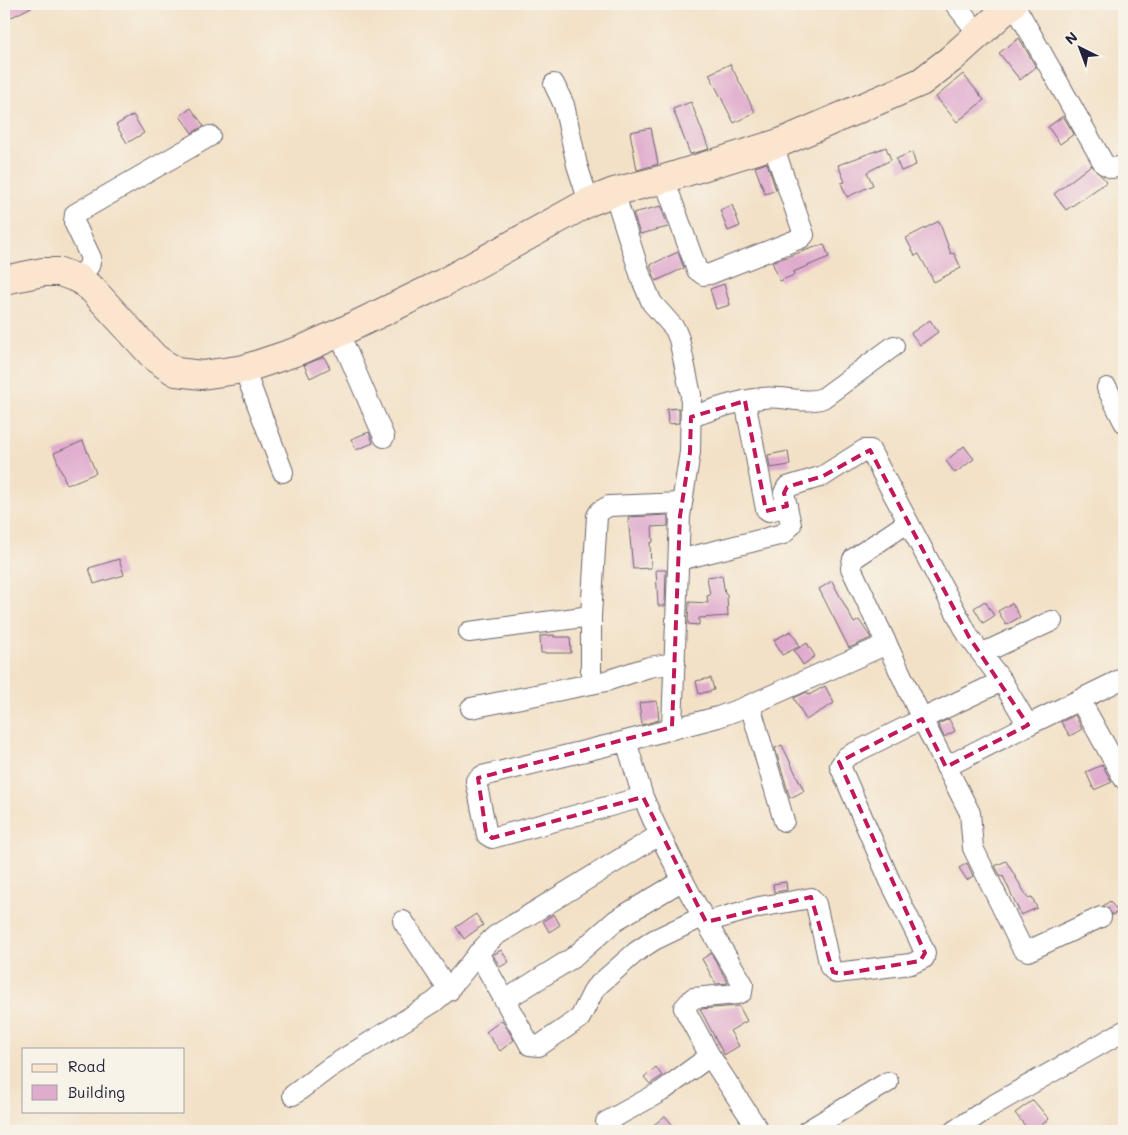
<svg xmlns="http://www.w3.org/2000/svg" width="1128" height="1135" font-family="Mali,sans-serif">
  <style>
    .building { fill: #e0acce }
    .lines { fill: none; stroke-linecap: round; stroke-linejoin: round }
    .street-casing { stroke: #6b656c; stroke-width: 22 }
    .secondary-casing { stroke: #6b656c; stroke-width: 30 }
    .street { stroke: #fff; stroke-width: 20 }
    .secondary { stroke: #fbe5cf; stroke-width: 28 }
    .marked { fill: none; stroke: #c2185b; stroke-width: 4; stroke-dasharray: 10 6; stroke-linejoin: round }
  </style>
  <rect width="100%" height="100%" fill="#f7f3e8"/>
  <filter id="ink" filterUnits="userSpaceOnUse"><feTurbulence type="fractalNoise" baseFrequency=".02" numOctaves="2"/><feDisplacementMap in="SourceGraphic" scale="10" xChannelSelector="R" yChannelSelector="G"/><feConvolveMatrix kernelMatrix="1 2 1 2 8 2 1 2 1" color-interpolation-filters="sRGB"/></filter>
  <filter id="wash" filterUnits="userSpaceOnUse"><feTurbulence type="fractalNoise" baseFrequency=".0096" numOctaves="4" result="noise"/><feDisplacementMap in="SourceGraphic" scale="20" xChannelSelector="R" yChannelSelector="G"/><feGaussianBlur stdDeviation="1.12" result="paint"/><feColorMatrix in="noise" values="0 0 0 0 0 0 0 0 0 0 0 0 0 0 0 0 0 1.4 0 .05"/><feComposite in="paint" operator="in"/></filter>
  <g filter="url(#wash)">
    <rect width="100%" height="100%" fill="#f3e1c7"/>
    <g id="blocks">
      <!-- building -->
      <g class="building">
        <path d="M4,4H37L4,21Z"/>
        <path d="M1019,38L1036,67L1020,80L999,53Z"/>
        <path d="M730,64L755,112L734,123L709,74Z"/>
        <path d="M963,74L984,100L957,122L936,97Z"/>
        <path d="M691,102L709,149L690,154L673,109Z"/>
        <path d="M191,108L204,126L192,133L180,116Z"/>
        <path d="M133,115L144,133L127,143L116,125Z"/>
        <path d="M1063,116L1074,134L1060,144L1048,127Z"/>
        <path d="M651,128L658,164L637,170L630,132Z"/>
        <path d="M886,147L891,160L867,172L873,185L847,197L841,183L845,182L838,165Z"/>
        <path d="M912,152L916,165L901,171L896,159Z"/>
        <path d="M767,163L776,190L765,194L755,167Z"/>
        <path d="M1091,165L1107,182L1066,210L1054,194Z"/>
        <path d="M732,205L740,226L728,231L720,210Z"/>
        <path d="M661,206L668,227L640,234L633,213Z"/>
        <path d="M939,221L951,254L954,253L961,268L934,282L919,254L915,256L906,238Z"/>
        <path d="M824,244L829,257L793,272L794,275L780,281L772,262Z"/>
        <path d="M678,252L684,268L656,281L650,265Z"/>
        <path d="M724,284L730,305L716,309L710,289Z"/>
        <path d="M930,320L938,332L920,345L911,333Z"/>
        <path d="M324,357L330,368L310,378L304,365Z"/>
        <path d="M679,408V423L668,424L667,409Z"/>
        <path d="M369,432L373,443L356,450L351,439Z"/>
        <path d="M83,441L96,473L67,485L54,453Z"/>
        <path d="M964,446L974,459L955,473L946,461Z"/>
        <path d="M788,451L790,465L770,468L768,455Z"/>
        <path d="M668,515V526L652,527L653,542L650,543L651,568L633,569L628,517Z"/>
        <path d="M119,559L124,575L94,584L89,568Z"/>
        <path d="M656,570H666L665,606H658Z"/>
        <path d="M722,575L725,594H727L728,616L699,618V625L688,624L689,602L708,603L707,596L710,595L707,577Z"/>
        <path d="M832,581L854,623L859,620L871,638L849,648L819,589Z"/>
        <path d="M985,601L994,616L983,623L974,608Z"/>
        <path d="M1012,603L1020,617L1006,625L998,611Z"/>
        <path d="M791,631L800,646L782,655L774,640Z"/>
        <path d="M554,635V637H570L571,653H541L540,636Z"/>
        <path d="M807,643L815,656L803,665L794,651Z"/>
        <path d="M711,678L714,690L699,694L696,681Z"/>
        <path d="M825,686L834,703L806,720L794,698L807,692L809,695Z"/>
        <path d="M657,701L659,720L642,725L639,703Z"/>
        <path d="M1075,715L1082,729L1070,736L1061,722Z"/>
        <path d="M949,719L955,731L944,737L938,724Z"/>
        <path d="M782,745L804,791L790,798L775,748Z"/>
        <path d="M1102,765L1112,782L1094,790L1086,772Z"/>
        <path d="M1006,861L1028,898L1032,897L1037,908L1021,915L1003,876L1001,877L995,866Z"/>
        <path d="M967,863L973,876L967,880L959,868Z"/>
        <path d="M786,882L787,890L774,892L773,884Z"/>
        <path d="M1110,901L1118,912L1112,915L1108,908L1103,906Z"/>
        <path d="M476,914L483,925L464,939L456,927Z"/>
        <path d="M554,914L560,925L549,932L543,921Z"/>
        <path d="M501,950L509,962L500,967L493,955Z"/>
        <path d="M711,953L719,967L728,983L716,984L702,959Z"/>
        <path d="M739,1006L747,1021L730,1031L739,1046L724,1055L700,1009Z"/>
        <path d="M502,1020L514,1040L500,1051L486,1032Z"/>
        <path d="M656,1067L662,1076L650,1084L644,1077Z"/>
        <path d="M1033,1100L1049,1119L1034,1131H1029L1015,1113Z"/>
        <path d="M665,1116L678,1131H646Z"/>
      </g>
    </g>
  </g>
  <g filter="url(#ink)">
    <use href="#blocks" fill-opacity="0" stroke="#6b656c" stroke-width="1"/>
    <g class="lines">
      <defs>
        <g id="street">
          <path d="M955,4L979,34"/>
          <path d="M1014,4L1104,164L1112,168L1124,166"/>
          <path d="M554,84L564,105L577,165L589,202"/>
          <path d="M664,179L697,270L704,275L710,274L801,238L804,235L773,145"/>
          <path d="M614,192L642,280L652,303L675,329L679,339L691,395L690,452L680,516L672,727"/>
          <path d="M79,279L89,266L91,258L74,222L75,214L210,136"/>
          <path d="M339,333L384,437"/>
          <path d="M244,369L283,472"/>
          <path d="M1107,388L1124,422"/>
          <path d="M745,401L766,509L769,511L787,506"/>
          <path d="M691,417C714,409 737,401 762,398C782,395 804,405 823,398L894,346"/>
          <path d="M679,560L783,534L791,525L784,493L787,487L823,476L864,450H870L969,637L1002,681L922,719L851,568L853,559L907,523"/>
          <path d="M469,632L591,616"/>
          <path d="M983,653L1052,621"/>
          <path d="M1002,681L1028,725L1124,678"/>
          <path d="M591,684V616L597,516L600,511L609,506L681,503"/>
          <path d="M1080,700L1124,779"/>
          <path d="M750,705L784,821"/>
          <path d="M471,708L606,681L649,667L675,663"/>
          <path d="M626,741L718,717L743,708L887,644"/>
          <path d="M946,767L1028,725"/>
          <path d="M643,797L626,741L482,776L476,781L487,835L492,838L643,797C670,862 706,923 743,984L742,992L737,994L693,998L684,1008L710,1056L759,1131"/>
          <path d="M403,921L449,991"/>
          <path d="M706,922L759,907L811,898L816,904L830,967L836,973L911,964L924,958L925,953L918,937L890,881L840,766L846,757L922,719L970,813L973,848L1022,948L1028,951L1101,917"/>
          <path d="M478,953L530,1045L539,1046L580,1018L595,988L636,952L654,940L702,917"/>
          <path d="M505,1000L574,957L616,920L683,880"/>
          <path d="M293,1095L329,1068L434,1002C459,983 472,956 495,936L659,835"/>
          <path d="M606,1122L662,1091L710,1056"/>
          <path d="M807,1131L888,1082"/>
          <path d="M954,1131L990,1107L1124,1031"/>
        </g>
        <path id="secondary" d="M4,280L43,272H60L79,279L92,289L155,358L176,372L202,375L244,369L301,350L339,333L441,284L589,202L614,192L664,179L782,142L921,82L951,59L1012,4"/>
      </defs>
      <!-- street casing -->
      <use href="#street" class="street-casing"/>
      <!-- secondary casing -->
      <use href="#secondary" class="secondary-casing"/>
      <!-- street -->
      <use href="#street" class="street"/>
      <!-- secondary -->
      <use href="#secondary" class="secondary"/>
    </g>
  </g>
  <!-- marked area -->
  <path class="marked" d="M745,401L766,511L787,506L784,493L787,487L823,476L870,450L969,637L1028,725L946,767L922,719L839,762L925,953L920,961L841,974L833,972L811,897L706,922L643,797L492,838L486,832L478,778L672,727L680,516L690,452L691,417Z"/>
  <!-- margin -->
  <rect width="1128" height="1135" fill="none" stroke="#f7f3e8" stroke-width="20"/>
  <!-- legend -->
  <rect x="22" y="1048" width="162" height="65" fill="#f7f3e8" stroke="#a29fa3"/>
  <rect x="32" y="1064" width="25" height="8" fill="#fbe5cf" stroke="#a29fa3"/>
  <text x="68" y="1072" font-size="15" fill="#22223b">Road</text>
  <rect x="32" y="1085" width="25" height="15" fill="#e0acce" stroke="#a29fa3"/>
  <text x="68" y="1098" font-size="15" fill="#22223b">Building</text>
  <!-- north arrow -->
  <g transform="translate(1080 48) rotate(318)" stroke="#f7f3e8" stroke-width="4" paint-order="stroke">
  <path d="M0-4L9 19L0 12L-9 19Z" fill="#22223b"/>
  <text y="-8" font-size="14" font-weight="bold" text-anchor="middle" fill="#22223b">N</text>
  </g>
</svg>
